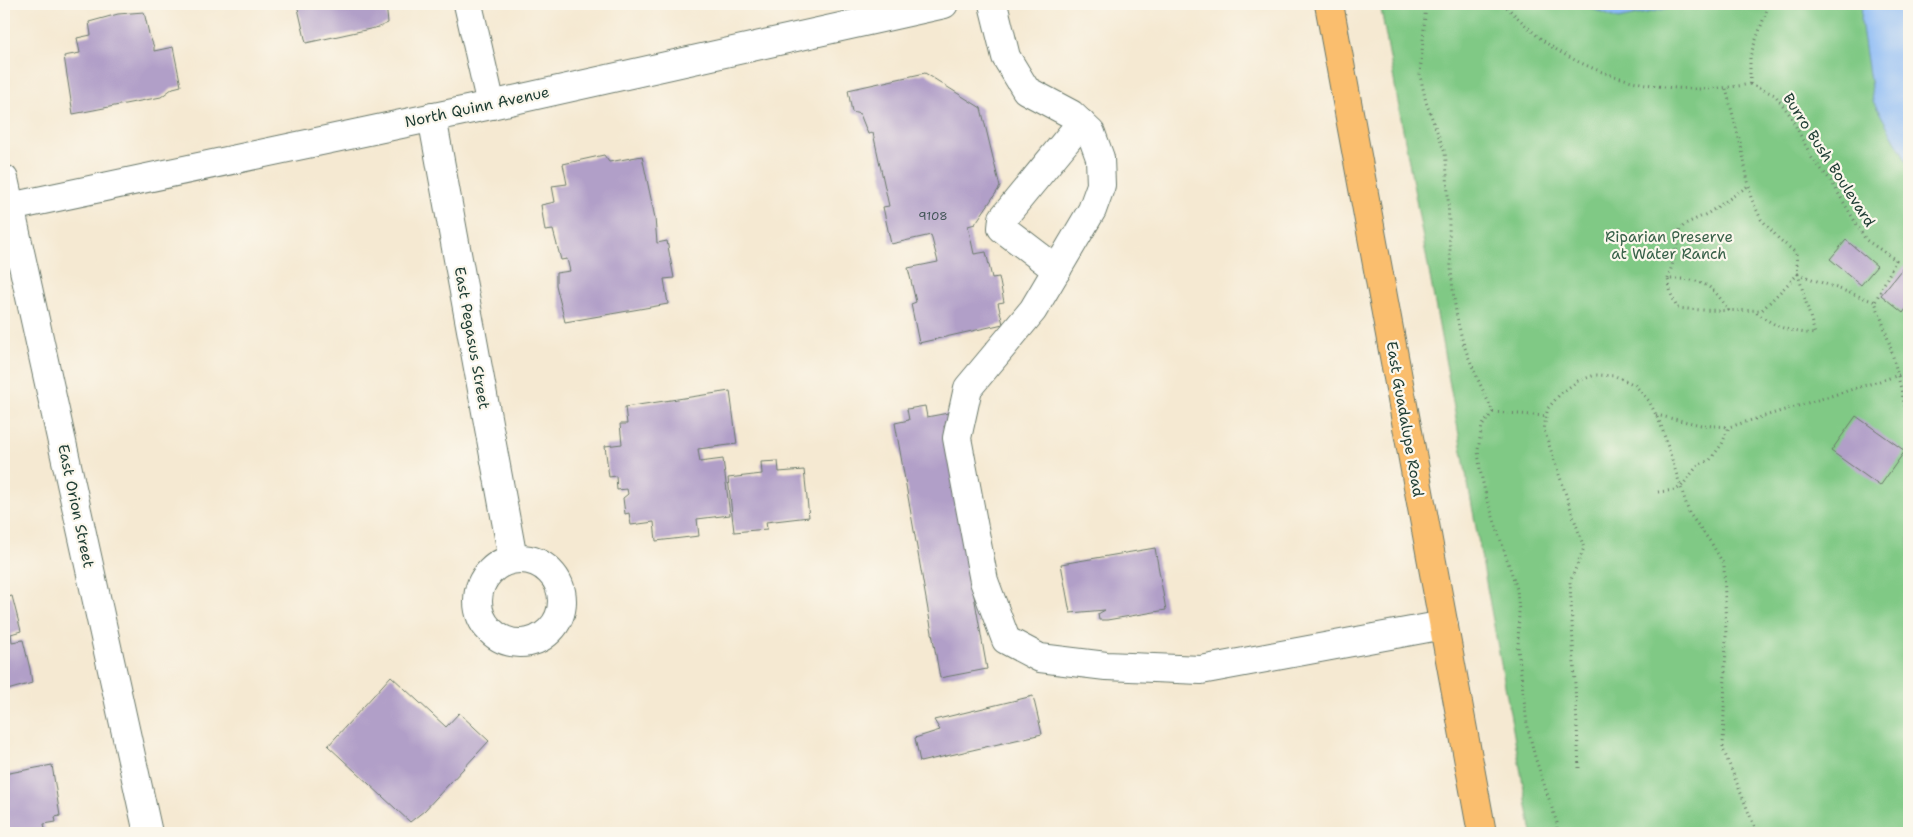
<svg xmlns="http://www.w3.org/2000/svg" width="1913" height="837" font-family="'Shantell Sans',sans-serif">
  <style>
    .green { fill: #80c985; stroke: #50835c }
    .water { fill: #8abaf6; stroke: #547c95 }
    .building { fill: #b19fc8 }
    .lines { fill: none; stroke-linecap: round; stroke-linejoin: round }
    .minor-casing { stroke: #6a796b; stroke-width: 30 }
    .major-casing { stroke: #6a796b; stroke-width: 30 }
    .path { stroke: #6a796b; stroke-width: 3; stroke-dasharray: 1 4; stroke-linecap: butt }
    .minor { stroke: #fff; stroke-width: 28 }
    .major { stroke: #fabe6e; stroke-width: 28 }
    .labels { text-anchor: middle; dominant-baseline: central; stroke-width: 4.5; stroke-linejoin: round; paint-order: stroke }
    .number-label { font-size: 12px; fill: #445659 }
    .street-label { font-size: 15px; fill: #1f3d34; stroke: #fbf7ec }
    .park-label { font-size: 15px; fill: #376048; stroke: #fbf7ec }
  </style>
  <rect width="100%" height="100%" fill="#fbf7ec"/>
  <filter id="ink" filterUnits="userSpaceOnUse"><feTurbulence type="fractalNoise" baseFrequency=".02" numOctaves="2"/><feDisplacementMap in="SourceGraphic" scale="10" xChannelSelector="R" yChannelSelector="G"/><feConvolveMatrix kernelMatrix="1 2 1 2 8 2 1 2 1" color-interpolation-filters="sRGB"/></filter>
  <filter id="wash" filterUnits="userSpaceOnUse"><feTurbulence type="fractalNoise" baseFrequency=".0096" numOctaves="4" result="noise"/><feDisplacementMap in="SourceGraphic" scale="20" xChannelSelector="R" yChannelSelector="G"/><feGaussianBlur stdDeviation="1.12" result="paint"/><feColorMatrix in="noise" values="0 0 0 0 0 0 0 0 0 0 0 0 0 0 0 0 0 1.4 0 .05"/><feComposite in="paint" operator="in"/></filter>
  <g filter="url(#wash)">
    <rect width="100%" height="100%" fill="#f5e9d2"/>
    <!-- green -->
    <path class="green" d="M1380,4H1909V833H1532Z"/>
    <!-- water -->
    <g class="water">
      <path d="M1580,4H1675L1670,8L1618,19Z"/>
      <path d="M1862,4H1909V165L1873,101L1861,21Z"/>
    </g>
    <g id="blocks">
      <!-- building -->
      <g class="building">
        <path d="M297,4H386L388,23L379,27L306,43Z"/>
        <path d="M144,12L149,34L154,47V51L173,47L181,86L173,88L161,97L73,114L64,56L80,53L77,38L91,35L89,22L118,14Z"/>
        <path d="M925,73L981,108L1000,187L975,224L968,226L974,254L986,252L992,278L999,277L1004,302L998,303L1003,324L919,343L911,304L916,302L908,268L938,262L931,235L891,244L883,207L889,206L873,133L868,134L860,114L852,112L848,90Z"/>
        <path d="M604,155L609,162L642,156L655,218L657,243L667,241L674,278L664,279L668,304L565,322L556,285V273L570,271L567,259L561,260L553,230L545,231L541,205L555,202L552,186L567,184L563,164Z"/>
        <path d="M1846,240L1877,266L1861,285L1830,259Z"/>
        <path d="M1905,265L1909,269V305L1903,313L1881,295Z"/>
        <path d="M730,391L737,444L698,449L700,462L723,459L730,515L697,519L699,536L656,541L654,522L631,525L629,513L625,514L623,498L628,494L627,489L617,490L616,476L609,477L605,446L622,444L620,424H627L625,407Z"/>
        <path d="M925,406L927,417L948,413L950,425L944,426L987,669L940,678L895,423L909,420L907,409Z"/>
        <path d="M1856,416L1905,451L1880,486L1831,451Z"/>
        <path d="M778,461L779,472L804,470L809,517L766,522L767,529L734,532L728,478L762,474L761,462Z"/>
        <path d="M1155,548L1166,610L1107,620H1099L1098,614L1105,610L1070,613L1061,564Z"/>
        <path d="M12,596L21,631L11,634L12,642L23,640L30,669L32,683L4,691V598Z"/>
        <path d="M391,676L446,727L459,713L489,741L424,811L410,822L328,746Z"/>
        <path d="M1033,696L1042,734L920,762L915,738L940,730L934,720Z"/>
        <path d="M52,765L60,816L55,817L56,822L44,824L46,833H4V774Z"/>
      </g>
    </g>
  </g>
  <g filter="url(#ink)">
    <use href="#blocks" fill-opacity="0" stroke="#6a796b" stroke-width="1"/>
    <g class="lines">
      <defs>
        <g id="minor">
          <path d="M468,4L491,105"/>
          <path d="M993,4L1006,57L1026,90L1071,114L1091,133L1100,158L1101,185L1092,210L1033,310L968,388L957,438L984,581L1006,640L1040,658L1106,666L1201,670L1444,625"/>
          <path d="M432,117L513,559"/>
          <path d="M4,179L148,833"/>
          <path d="M10,207L491,105L944,4"/>
          <path d="M1057,270L1002,228L1003,218L1081,123"/>
          <circle cx="520" cy="601" r="42"/>
        </g>
        <path id="major" d="M1329,4L1482,833"/>
      </defs>
      <!-- minor casing -->
      <use href="#minor" class="minor-casing"/>
      <!-- major casing -->
      <use href="#major" class="major-casing"/>
      <!-- path -->
      <g class="path">
        <path d="M1426,4L1420,75L1426,102L1445,153L1446,161C1451,220 1446,288 1464,345C1472,368 1483,390 1493,412L1482,426L1478,450L1480,470L1486,496L1517,589L1519,612L1518,649L1527,724L1535,757L1557,823V833"/>
        <path d="M1503,4C1519,18 1534,35 1552,47C1610,84 1682,97 1750,84"/>
        <path d="M1750,84L1775,95L1790,115L1812,158L1831,181L1866,240L1896,260L1875,302"/>
        <path d="M1750,84V56L1769,4"/>
        <path d="M1726,89L1742,150L1751,198L1761,219L1779,239L1796,253L1798,274L1815,334C1787,331 1777,328 1754,311"/>
        <path d="M1668,279L1676,252L1679,231L1685,224L1707,214L1748,186"/>
        <path d="M1729,311C1711,283 1701,278 1668,279L1671,294L1677,308C1706,311 1734,311 1762,310L1798,274L1875,302C1891,342 1900,383 1909,426"/>
        <path d="M1493,412L1546,416"/>
        <path d="M1656,415L1701,425L1729,427"/>
        <path d="M1658,492L1675,490L1681,487L1698,465L1710,460L1722,444L1729,427L1909,372"/>
        <path d="M1579,768L1570,582L1584,548L1544,430L1546,416L1548,408L1561,393L1578,381L1595,375L1615,376L1635,385L1649,401L1661,425L1689,513L1712,544L1724,565L1726,636L1723,749L1757,833"/>
      </g>
      <!-- minor -->
      <use href="#minor" class="minor"/>
      <!-- major -->
      <use href="#major" class="major"/>
    </g>
  </g>
  <g class="labels">
    <!-- number labels -->
    <g class="number-label">
      <text x="933" y="216">9108</text>
    </g>
    <!-- street labels -->
    <g class="street-label">
      <text transform="translate(477 107) rotate(-12)">North Quinn Avenue</text>
      <text transform="translate(1829 160) rotate(57)">Burro Bush Boulevard</text>
      <text transform="translate(472 338) rotate(80)">East Pegasus Street</text>
      <text transform="translate(1405 419) rotate(80)">East Guadalupe Road</text>
      <text transform="translate(76 506) rotate(78)">East Orion Street</text>
    </g>
    <!-- park labels -->
    <g class="park-label">
      <text x="1669" y="237">Riparian Preserve<tspan x="1669" dy="17">at Water Ranch</tspan></text>
    </g>
  </g>
  <!-- margin -->
  <rect width="1913" height="837" fill="none" stroke="#fbf7ec" stroke-width="20"/>
</svg>
